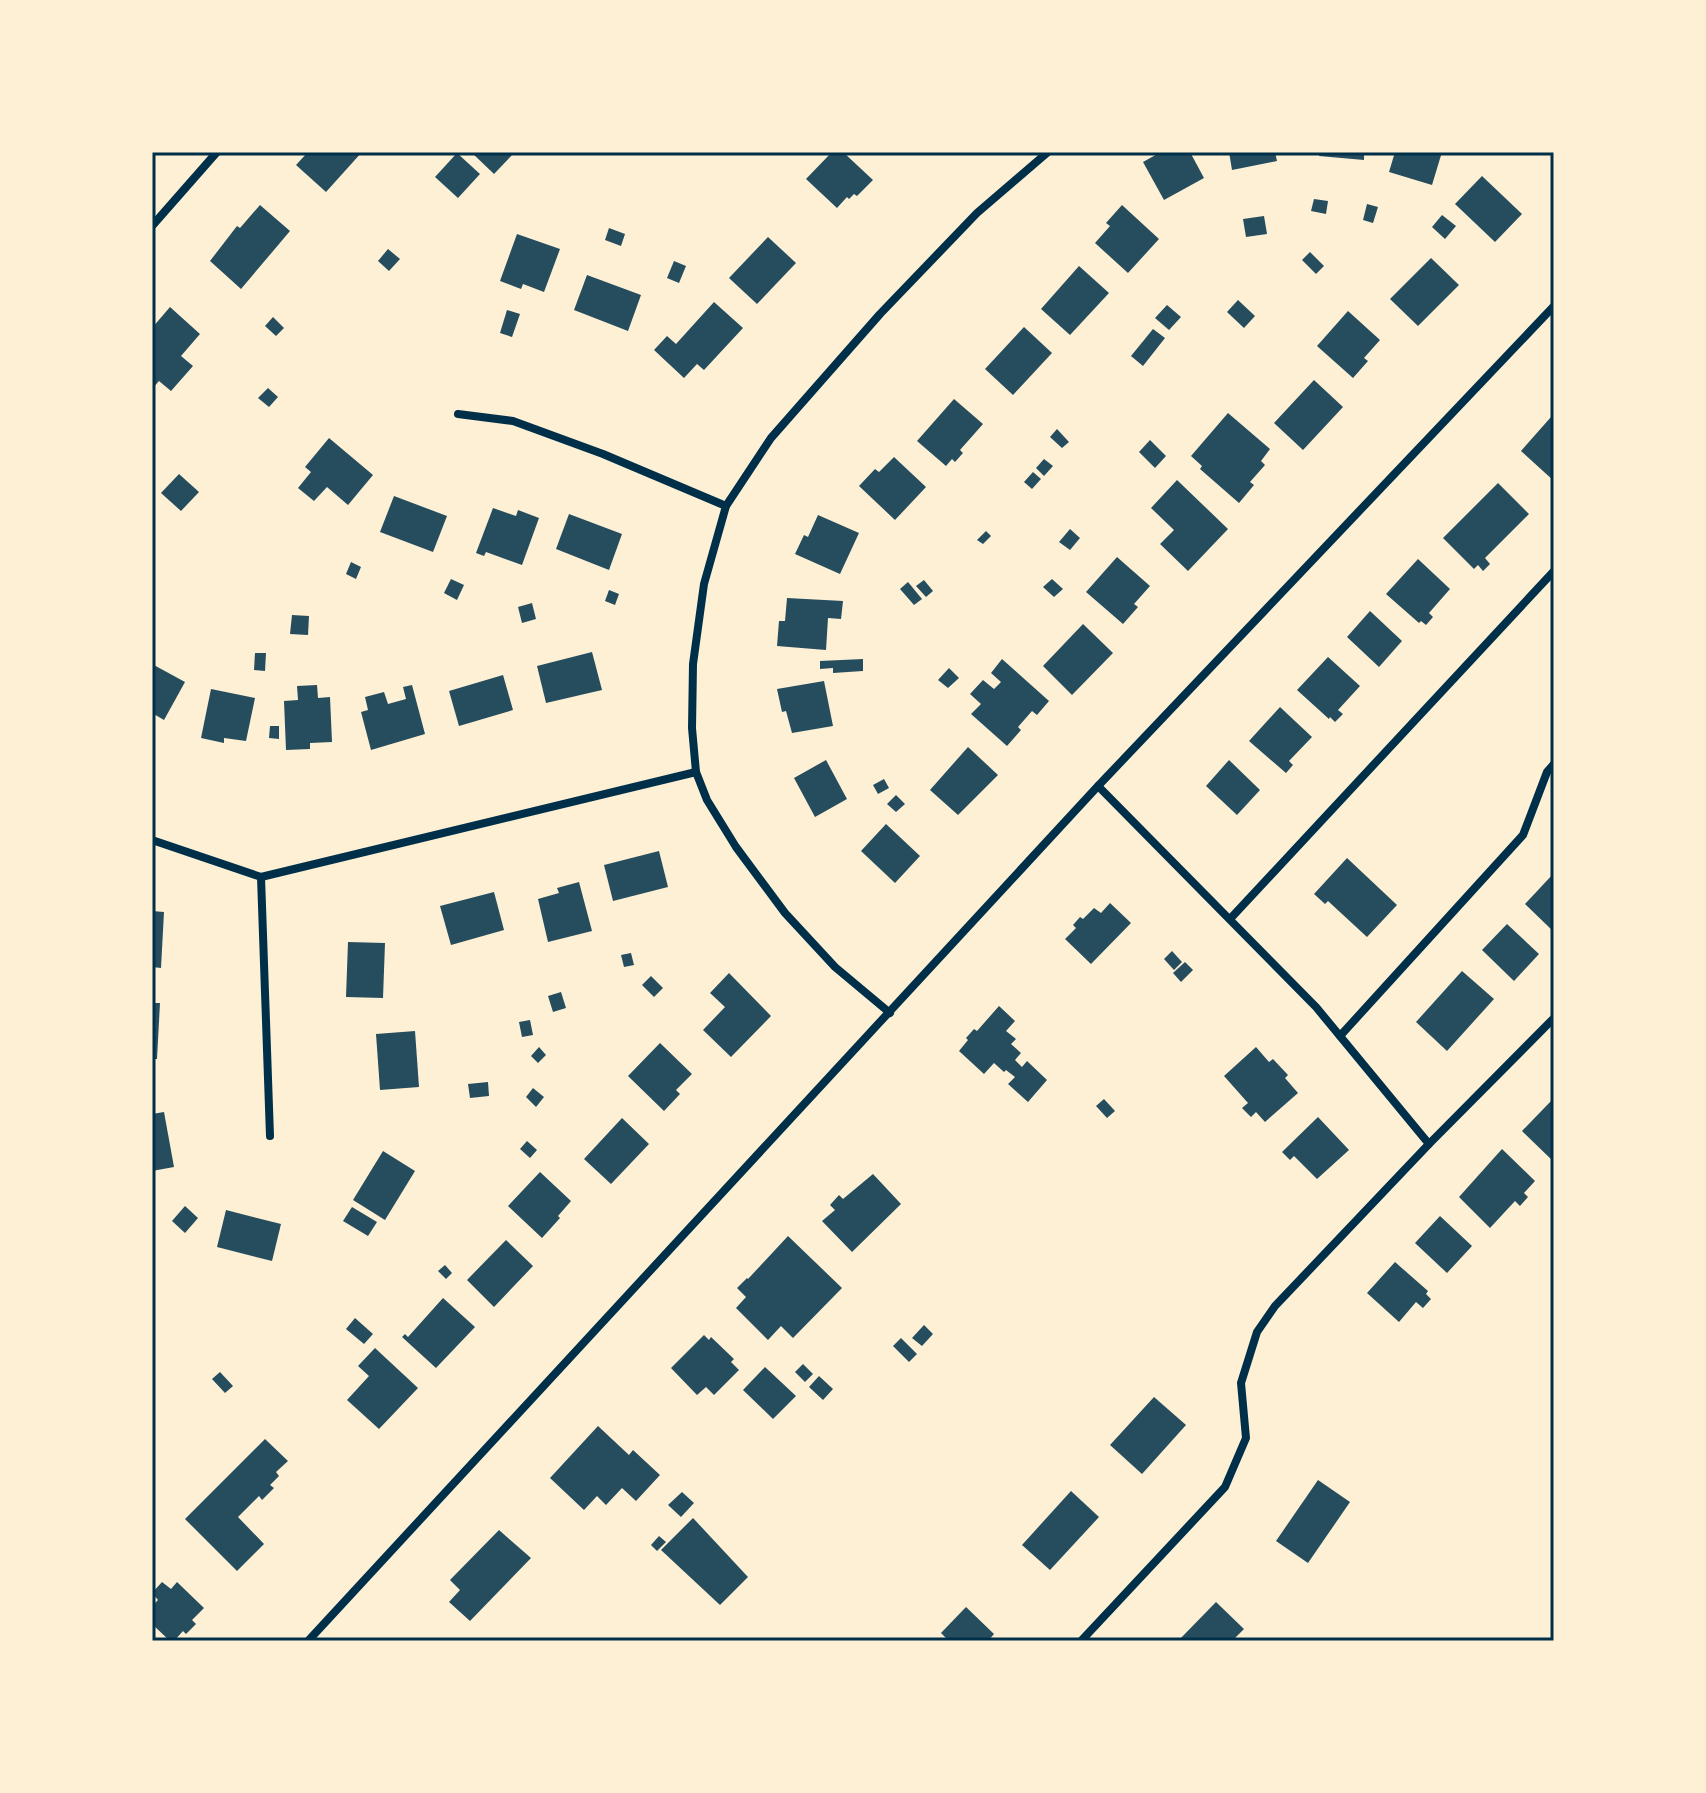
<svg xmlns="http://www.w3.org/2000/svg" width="1706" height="1793" font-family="Overpass,sans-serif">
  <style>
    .building { fill: #264d5e }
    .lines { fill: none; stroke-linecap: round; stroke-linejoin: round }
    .minor { stroke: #003049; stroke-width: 8 }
    .neatline { fill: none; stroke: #003049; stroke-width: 3 }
  </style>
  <rect width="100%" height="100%" fill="#fdf0d5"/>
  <!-- building -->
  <g class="building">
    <path d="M308,152H362L326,192L296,165Z"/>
    <path d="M471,152H515L494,174Z"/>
    <path d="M832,152H843L873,180L857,196L854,194L849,199L847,197L837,208L806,179Z"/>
    <path d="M1161,152H1190L1204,178L1164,200L1143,162Z"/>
    <path d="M1229,152H1275L1277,161L1232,170Z"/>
    <path d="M1320,152H1364V160L1319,156Z"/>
    <path d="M1395,152H1442L1432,185L1389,172Z"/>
    <path d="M457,153L480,174L458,198L435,177Z"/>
    <path d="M1482,176L1522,214L1495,242L1455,204Z"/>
    <path d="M1314,199L1328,201L1326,214L1311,211Z"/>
    <path d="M1367,204L1378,207L1373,223L1363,220Z"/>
    <path d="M260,205L290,231L241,289L210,261L237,226L240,228Z"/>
    <path d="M1122,205L1159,239L1128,273L1095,243L1110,226L1106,223Z"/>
    <path d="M1442,215L1456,226L1445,239L1432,227Z"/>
    <path d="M1264,216L1267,234L1246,237L1243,219Z"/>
    <path d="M609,228L625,234L621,246L605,240Z"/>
    <path d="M517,234L560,249L544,292L523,284L521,289L500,281Z"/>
    <path d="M768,237L796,263L757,304L729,278Z"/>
    <path d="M388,249L400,259L389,271L378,261Z"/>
    <path d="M1310,252L1324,266L1316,274L1302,260Z"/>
    <path d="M1431,258L1459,285L1418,326L1390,299Z"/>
    <path d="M674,261L686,266L679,283L667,278Z"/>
    <path d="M1079,266L1109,293L1070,335L1041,309Z"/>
    <path d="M587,275L641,295L628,331L574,310Z"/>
    <path d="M1238,300L1255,316L1244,328L1227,312Z"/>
    <path d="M714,302L743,328L704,370L697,364L684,378L654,350L667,336L676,344Z"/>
    <path d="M1167,305L1181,317L1169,330L1155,318Z"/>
    <path d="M170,307L200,334L181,356L193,366L171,391L159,381L152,389V328Z"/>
    <path d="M507,310L520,314L512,337L500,333Z"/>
    <path d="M1348,311L1380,340L1364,358L1368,361L1353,378L1317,346Z"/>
    <path d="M273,317L284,328L276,336L265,326Z"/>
    <path d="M1024,327L1052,353L1013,395L985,369Z"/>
    <path d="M1153,329L1165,338L1143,366L1131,356Z"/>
    <path d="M1314,380L1343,407L1303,450L1274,423Z"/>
    <path d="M268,388L278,397L269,407L258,398Z"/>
    <path d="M954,399L983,424L960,450L963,453L955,462L952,459L946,466L917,441Z"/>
    <path d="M1228,413L1270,449L1261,461L1265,465L1250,482L1254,485L1239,503L1200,469L1202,466L1191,456Z"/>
    <path d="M1551,417L1554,419V481L1521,451Z"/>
    <path d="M1057,429L1069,442L1062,448L1050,437Z"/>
    <path d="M329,438L373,475L348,505L327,487L314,501L298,488L311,472L305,467Z"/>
    <path d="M1150,440L1166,456L1155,468L1139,452Z"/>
    <path d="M894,457L926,487L895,520L859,486L875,469L879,472Z"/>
    <path d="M1044,459L1053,466L1044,476L1036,468Z"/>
    <path d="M1033,472L1041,479L1032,489L1024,482Z"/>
    <path d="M179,474L199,492L181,511L161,493Z"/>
    <path d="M1177,480L1228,529L1188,571L1160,544L1174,530L1151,508Z"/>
    <path d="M1498,483L1529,514L1485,558L1490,564L1483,571L1478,565L1474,569L1443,538Z"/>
    <path d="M394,496L447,516L433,552L380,532Z"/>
    <path d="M493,508L516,516L518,510L539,518L522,565L486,552L484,556L476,553Z"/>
    <path d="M569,514L622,534L609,570L556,549Z"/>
    <path d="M818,515L859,533L840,574L795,554L804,535L808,537Z"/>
    <path d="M1070,529L1080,538L1070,550L1059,542Z"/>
    <path d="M986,531L991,536L983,544L977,540Z"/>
    <path d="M1117,557L1150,586L1134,604L1138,607L1123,624L1086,592Z"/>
    <path d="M1418,559L1450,589L1429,613L1433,617L1426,625L1421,621L1419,623L1386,594Z"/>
    <path d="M351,562L361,567L356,579L346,574Z"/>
    <path d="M451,579L464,585L457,600L444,593Z"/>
    <path d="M1052,579L1063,589L1054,597L1043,587Z"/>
    <path d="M924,580L933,591L926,597L916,586Z"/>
    <path d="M908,582L922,599L914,605L900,589Z"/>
    <path d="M609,590L619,594L615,605L605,601Z"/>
    <path d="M787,598L843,601L841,619L828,618L826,650L777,646L779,621H785Z"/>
    <path d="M532,603L536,619L522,623L518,607Z"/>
    <path d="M1370,611L1402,641L1379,667L1347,637Z"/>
    <path d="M292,615L309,616L308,635L290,634Z"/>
    <path d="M1083,624L1113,653L1072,695L1043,666Z"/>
    <path d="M592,652L602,690L546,703L537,666Z"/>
    <path d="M255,653H266L265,671L254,670Z"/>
    <path d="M1328,657L1360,686L1338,710L1343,714L1335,722L1330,717L1329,719L1297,690Z"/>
    <path d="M863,659V671L833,673V668L820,669V661Z"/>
    <path d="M1002,659L1049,701L1037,715L1032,711L1018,727L1021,730L1007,746L971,714L981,704L970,694L983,680L994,689L1001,682L991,673Z"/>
    <path d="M152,664L185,682L164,720L152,713Z"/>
    <path d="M949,668L959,678L948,688L938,680Z"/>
    <path d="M503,675L513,710L459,726L449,691Z"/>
    <path d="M824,681L833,726L792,733L786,711L782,712L777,689Z"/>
    <path d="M317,685L318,698L330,697L332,742L310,743V749L286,750L284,701L298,700L297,686Z"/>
    <path d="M412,685L425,734L371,750L361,712L368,710L365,697L384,692L388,704L406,699L403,687Z"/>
    <path d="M211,689L255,698L246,741L224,738V743L201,738Z"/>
    <path d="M1280,707L1312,737L1289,761L1293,765L1286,773L1249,741Z"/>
    <path d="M270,726H279V739L269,738Z"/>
    <path d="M968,747L998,775L958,815L930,790Z"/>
    <path d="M826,760L847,799L815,817L794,778Z"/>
    <path d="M1229,760L1260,790L1237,815L1206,786Z"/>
    <path d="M884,779L889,788L878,794L873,785Z"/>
    <path d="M896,795L905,804L896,812L887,804Z"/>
    <path d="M886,824L920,856L895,883L861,851Z"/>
    <path d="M659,851L668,887L613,901L604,865Z"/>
    <path d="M1347,858L1397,905L1367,937L1328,901L1325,904L1314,894Z"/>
    <path d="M1554,873V932L1525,904Z"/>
    <path d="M579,882L592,931L548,942L538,899L559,893L557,888Z"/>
    <path d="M494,892L504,930L451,945L440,906Z"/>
    <path d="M1110,903L1131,923L1091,964L1065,939L1076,928L1073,925L1080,917L1083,919L1094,908L1101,913Z"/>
    <path d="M152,911L164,912L161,968L152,967Z"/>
    <path d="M1507,924L1539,954L1514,981L1482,950Z"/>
    <path d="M348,942L385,943L383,998L346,997Z"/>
    <path d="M1172,951L1182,962L1174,970L1164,959Z"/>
    <path d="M631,953L634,965L624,967L621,955Z"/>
    <path d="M1185,962L1193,970L1181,982L1173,973Z"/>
    <path d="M1462,971L1494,999L1447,1051L1416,1022Z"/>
    <path d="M729,973L771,1016L731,1057L703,1030L725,1007L710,993Z"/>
    <path d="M651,976L663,988L654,997L642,985Z"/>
    <path d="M561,992L566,1008L553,1012L548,996Z"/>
    <path d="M152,1003H160L157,1059H152Z"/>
    <path d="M999,1006L1015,1021L1006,1031L1016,1039L1011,1044L1021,1053L1015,1060L1022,1067L1027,1061L1047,1080L1028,1102L1008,1084L1015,1077L1006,1070L1004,1072L994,1063L984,1074L959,1051L968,1040L966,1038L974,1029L977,1031Z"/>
    <path d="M530,1020L533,1035L522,1037L519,1022Z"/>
    <path d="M415,1031L419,1087L380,1090L376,1034Z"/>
    <path d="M660,1043L692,1074L676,1090L680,1094L664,1111L628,1076Z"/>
    <path d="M539,1047L546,1055L538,1063L531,1056Z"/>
    <path d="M1256,1047L1269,1062L1273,1059L1288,1075L1285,1078L1298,1093L1265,1122L1256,1112L1251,1117L1242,1108L1248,1103L1224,1076Z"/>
    <path d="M488,1082L489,1096L470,1098L468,1084Z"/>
    <path d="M533,1088L544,1097L536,1107L526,1097Z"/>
    <path d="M1104,1099L1115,1111L1107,1118L1096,1106Z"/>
    <path d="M1552,1100L1554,1102V1162L1522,1131Z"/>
    <path d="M164,1112L174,1167L152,1171V1114Z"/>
    <path d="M1318,1117L1349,1150L1317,1179L1294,1156L1290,1160L1282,1152Z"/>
    <path d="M622,1118L649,1144L611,1184L584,1159Z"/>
    <path d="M527,1141L537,1150L530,1158L520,1149Z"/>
    <path d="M1502,1149L1535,1181L1524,1193L1528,1197L1520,1206L1515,1201L1490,1228L1459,1197Z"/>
    <path d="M383,1151L415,1171L385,1220L353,1200Z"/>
    <path d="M540,1172L571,1201L558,1216L560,1218L542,1238L508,1206Z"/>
    <path d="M873,1174L901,1204L852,1252L822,1221L835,1210L830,1205L839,1195L843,1199Z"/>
    <path d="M185,1206L198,1218L185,1233L172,1221Z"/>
    <path d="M352,1207L377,1222L368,1236L343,1221Z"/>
    <path d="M226,1210L281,1224L272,1261L217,1247Z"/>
    <path d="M1440,1216L1472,1246L1447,1273L1415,1243Z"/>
    <path d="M788,1236L842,1288L793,1338L781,1326L768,1340L736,1308L746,1297L737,1288L747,1278L748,1279Z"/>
    <path d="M506,1240L533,1266L494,1307L467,1280Z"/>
    <path d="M1395,1262L1428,1291L1426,1294L1431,1299L1423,1308L1416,1302L1399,1322L1367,1293Z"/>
    <path d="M445,1265L452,1273L446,1279L438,1271Z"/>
    <path d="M443,1298L475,1327L436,1368L402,1337L405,1334L408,1337Z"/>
    <path d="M355,1318L373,1334L364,1344L346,1329Z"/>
    <path d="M924,1325L933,1334L922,1346L912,1338Z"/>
    <path d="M704,1335L709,1340L711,1337L734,1359L731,1362L739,1370L714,1395L706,1387L697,1395L671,1368Z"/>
    <path d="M901,1338L917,1354L909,1362L893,1346Z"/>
    <path d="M375,1348L418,1388L379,1429L347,1400L369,1376L358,1366Z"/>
    <path d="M803,1364L813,1374L805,1382L795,1372Z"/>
    <path d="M765,1367L796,1396L773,1419L743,1390Z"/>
    <path d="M220,1372L233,1386L225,1393L212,1379Z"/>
    <path d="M819,1376L833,1389L823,1400L809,1387Z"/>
    <path d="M1154,1397L1186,1425L1142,1474L1110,1445Z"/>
    <path d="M598,1426L629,1455L633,1450L660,1475L636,1501L622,1488L606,1505L597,1496L584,1510L550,1478Z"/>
    <path d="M265,1439L288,1461L276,1472L279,1476L270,1485L274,1488L262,1500L259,1496L238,1517L264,1544L237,1571L185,1519Z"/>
    <path d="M1318,1480L1350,1502L1308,1563L1276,1541Z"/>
    <path d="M1071,1491L1099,1517L1050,1570L1022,1545Z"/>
    <path d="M682,1492L694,1503L681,1517L668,1505Z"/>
    <path d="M693,1518L748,1577L720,1605L661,1550Z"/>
    <path d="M499,1530L531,1558L470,1621L449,1602L460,1590L450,1580Z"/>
    <path d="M659,1536L666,1542L657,1551L651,1545Z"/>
    <path d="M162,1582L171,1589L177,1582L204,1608L192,1620L196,1624L186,1634L183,1631L174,1641H170L152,1624V1606L158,1600L152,1593Z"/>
    <path d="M1216,1602L1244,1629L1232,1641H1178Z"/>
    <path d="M966,1607L994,1634L988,1641H949L941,1633Z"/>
  </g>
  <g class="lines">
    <!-- minor -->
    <g class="minor">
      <path d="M152,226L217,152"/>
      <path d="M458,414L513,421L603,454L726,506"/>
      <path d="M152,840L261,877L696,772"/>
      <path d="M261,877L270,1136"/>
      <path d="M1230,919L1554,571"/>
      <path d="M890,1013L835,967L785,913L736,847L707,800L696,772L692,728L693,664L704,584L726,506L771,438L880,314L977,213L1048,152"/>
      <path d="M1340,1036L1523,835L1547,772L1554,764"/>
      <path d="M1429,1144L1554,1018"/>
      <path d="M308,1641L1098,786L1554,306"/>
      <path d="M1081,1641L1225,1487L1246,1438L1241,1383L1257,1332L1275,1306L1429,1144L1316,1007L1098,786"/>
    </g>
  </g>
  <!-- border -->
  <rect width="1706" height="1793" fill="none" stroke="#fdf0d5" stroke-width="308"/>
  <rect x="154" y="154" width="1398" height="1485" class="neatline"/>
</svg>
